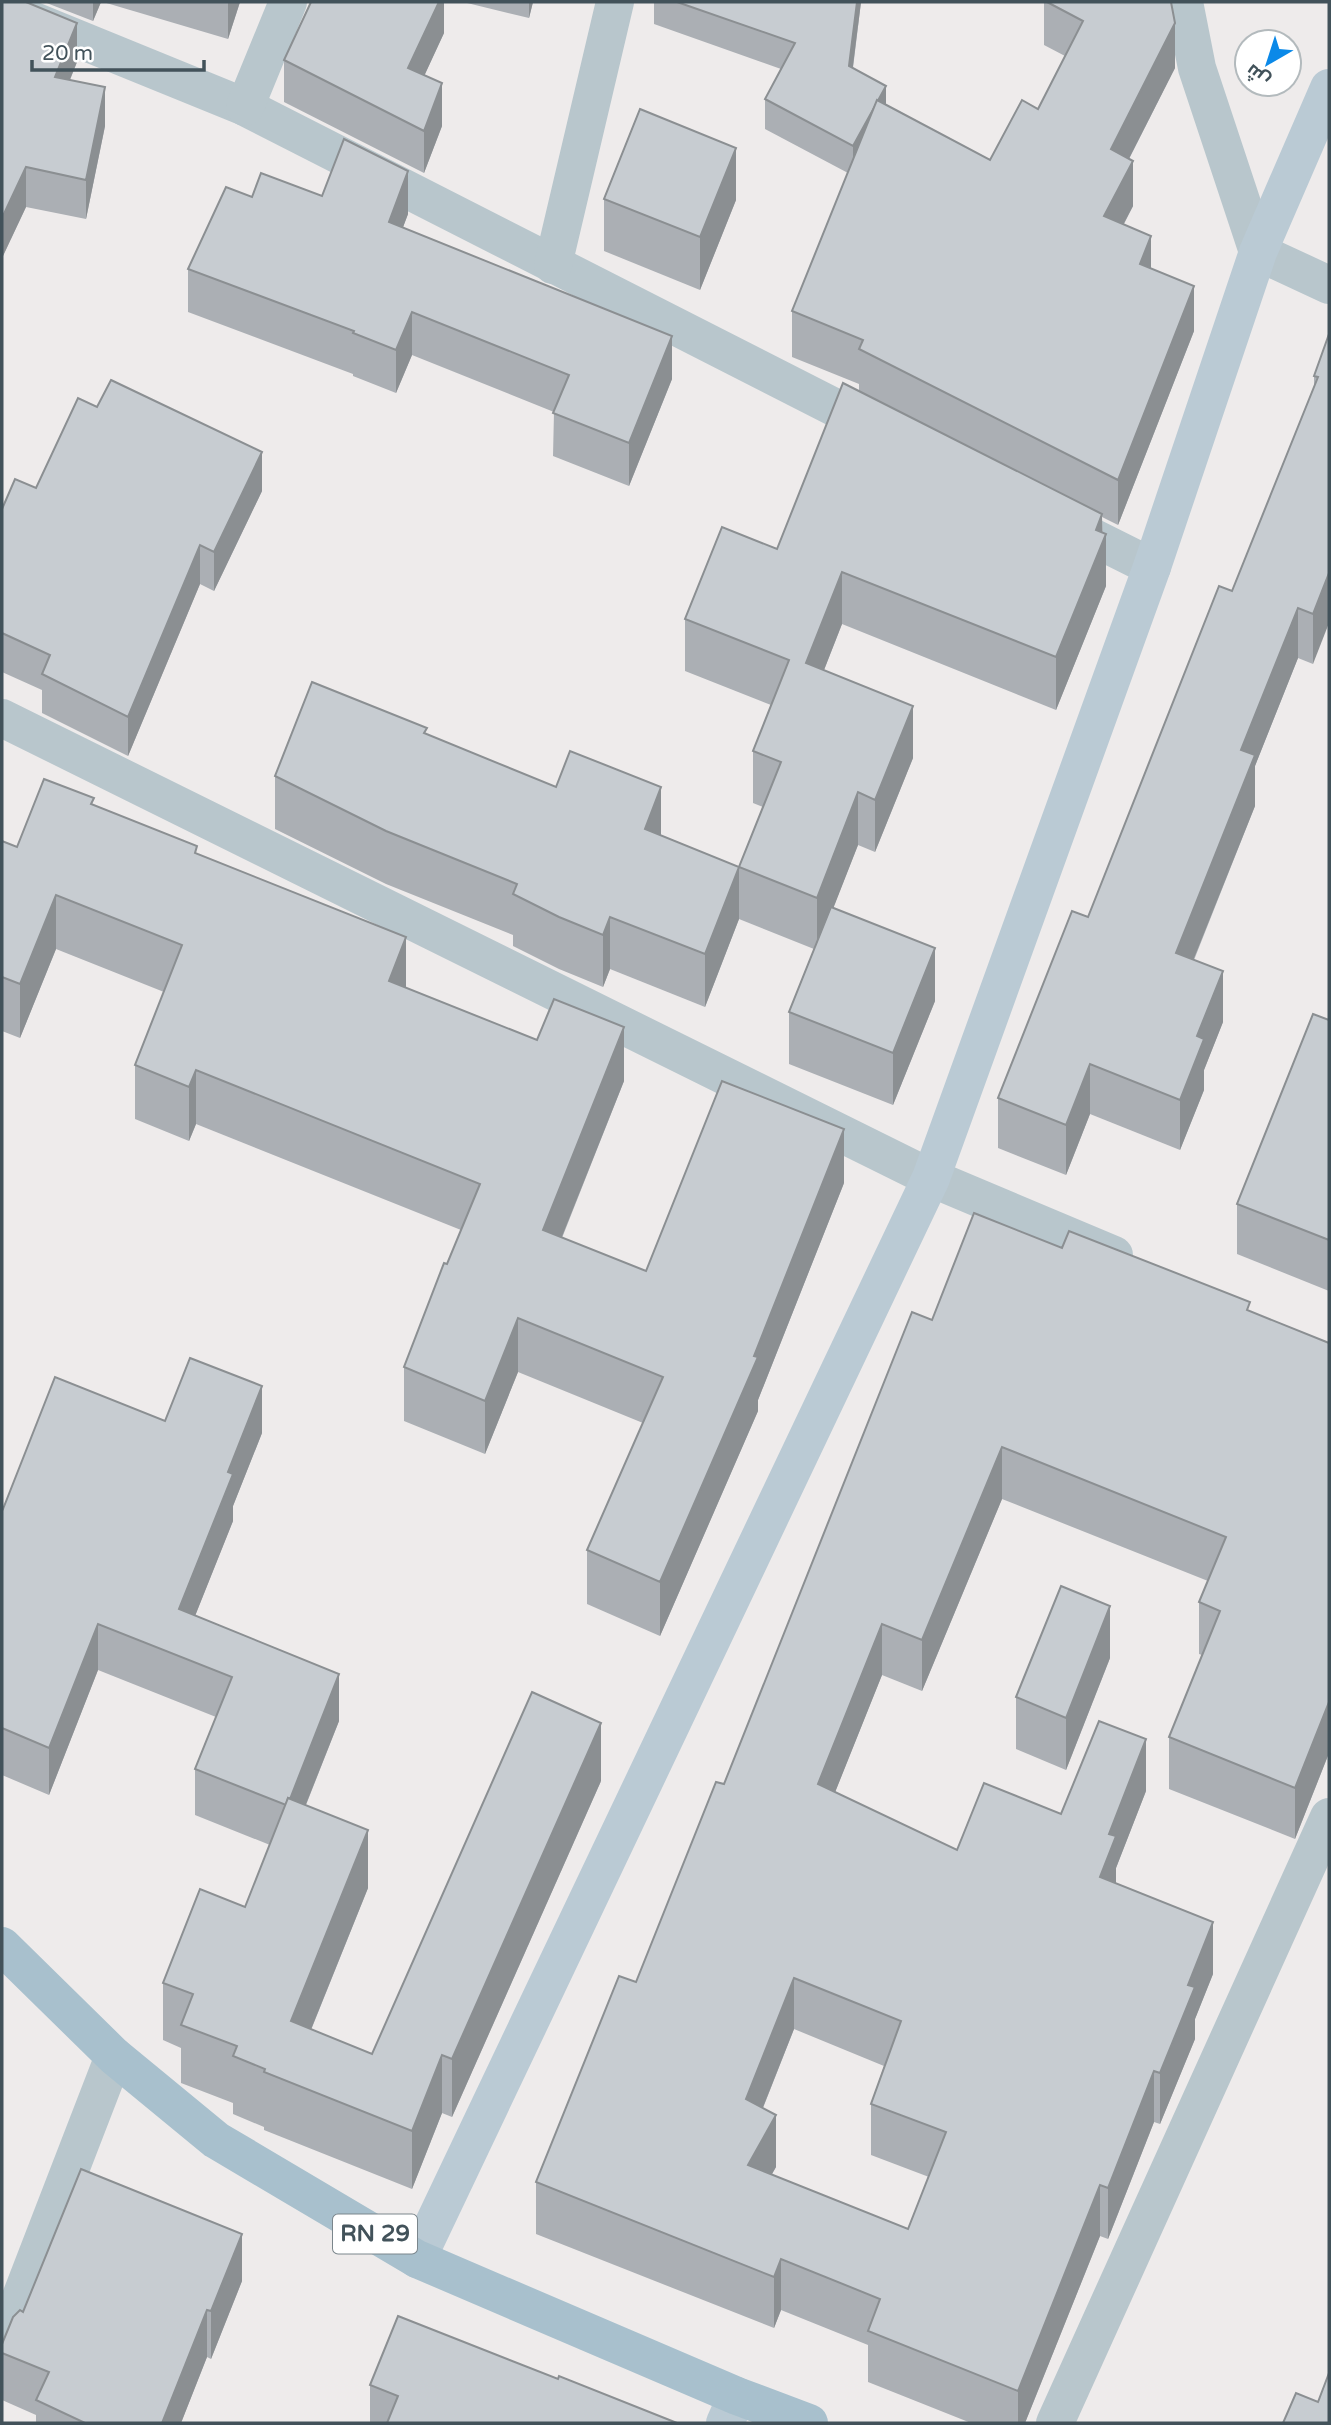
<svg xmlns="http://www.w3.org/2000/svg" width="1331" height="2425" font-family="'Varela Round',Cairo,sans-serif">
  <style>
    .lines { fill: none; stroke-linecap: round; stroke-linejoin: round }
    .minor { stroke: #b8c6cc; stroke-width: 38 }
    .secondary { stroke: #bacad4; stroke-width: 38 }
    .primary { stroke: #a8c0cd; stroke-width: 38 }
    .wall { fill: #abafb4; fill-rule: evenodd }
    .shaded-wall { fill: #8b8f92 }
    .building { fill: #c7ccd1; stroke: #8b8f92; stroke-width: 2; fill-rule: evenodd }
    .labels { text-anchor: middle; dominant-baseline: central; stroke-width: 6; stroke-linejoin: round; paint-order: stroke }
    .shield { fill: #fff; stroke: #7b868c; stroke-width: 2 }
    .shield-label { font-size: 23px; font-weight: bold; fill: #42525a }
  </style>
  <rect width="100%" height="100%" fill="#eeebeb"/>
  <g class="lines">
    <!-- minor -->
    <g class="minor">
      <path d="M1184,2L1197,68L1258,252L1329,285"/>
      <path d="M2,8L245,107L879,430"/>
      <path d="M245,107L288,2"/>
      <path d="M553,265L615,2"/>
      <path d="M1058,520L1152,567"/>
      <path d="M2,718L931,1178L1114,1255"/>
      <path d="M2,2346L114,2056"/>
      <path d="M1055,2423L1329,1817"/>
    </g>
    <!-- secondary -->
    <g class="secondary">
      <path d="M417,2259L931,1178L1152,567L1258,252L1329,88"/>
      <path d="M725,2423L737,2396"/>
    </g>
    <!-- primary -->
    <path class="primary" d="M2,1946L114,2056L216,2140L417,2259L737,2396L809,2423"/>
  </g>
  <!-- wall -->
  <g class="wall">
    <path d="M2,2L77,62L70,80L105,126L86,219L26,207L2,258Z"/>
    <path d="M44,2H101L93,21Z"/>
    <path d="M103,2H240L228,39Z"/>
    <path d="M444,2V33L424,76L442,126L424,173L284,102V60Z"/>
    <path d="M463,2H533L529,18Z"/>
    <path d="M654,2H861L853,68L886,105L990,160L1038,109L1065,56L1044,45V2H1171L1175,68L1129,159L1133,206L1124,224L1151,269L1194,331L1118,525L1102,517L1106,586L1056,710L842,624L824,670L913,758L875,852L858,845L833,908L935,1001L893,1105L789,1064V1012L814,949L739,919L705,1007L610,969L603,987L559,969L513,946V935L386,884L275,829V776L427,734L661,835L739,867L763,807L753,803V751L771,705L685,671V619L777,549L859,391V384L792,357V311L848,173L765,129V99L781,69L654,24Z"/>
    <path d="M322,196L408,214L403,227L672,379L629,486L553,456L554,412L412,355L396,393L353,376V374L188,312V269L252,197Z"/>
    <path d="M604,199L736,200L700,290L604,251Z"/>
    <path d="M1329,334L1313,664L1298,658L1255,766V806L1194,960L1223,1022L1204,1070V1090L1180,1150L1090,1114L1066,1175L998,1148V1098L1088,917L1232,591L1314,386V376Z"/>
    <path d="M36,488L262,491L214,591L200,584L128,756L42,713V690L2,672V509Z"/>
    <path d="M94,806L197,854L406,988L624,1081L562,1238L646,1271L844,1183L758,1400V1411L660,1636L587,1604V1550L643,1423L518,1372L485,1454L404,1421V1367L461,1230L196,1124L189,1141L135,1119V1065L164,992L56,949L20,1038L2,1031V841L17,847Z"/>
    <path d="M1329,1020V1291L1237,1254V1204Z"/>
    <path d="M1062,1248L1250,1311L1329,1343V1753L1295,1839L1169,1789V1737L1202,1655L1199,1654V1602L1208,1581L1002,1499L922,1691L882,1675L835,1792L957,1850L1061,1814L1146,1791L1116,1868V1883L1213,1974L1195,2019V2039L1160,2124L1154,2122L1108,2239L1100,2236L1025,2423H971L868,2382V2345L781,2310L774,2328L536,2234V2182L636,1982L932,1320ZM794,2029L884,2066L871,2104V2155L929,2177L908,2229L771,2175L776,2167L763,2108Z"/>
    <path d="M165,1421L262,1433L233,1506V1521L195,1616L339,1721L306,1805L368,1888L311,2030L372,2054L601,1781L452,2117L442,2113L412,2189L264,2130V2127L233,2114V2103L181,2083V2048L163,2040V1983L245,1907L270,1845L195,1815V1769L216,1717L98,1670L49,1795L2,1775V1508L3,1509Z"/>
    <path d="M1110,1658L1066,1770L1016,1749V1697Z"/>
    <path d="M242,2281L211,2359L207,2357L181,2423H36V2415L2,2400V2344L23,2312Z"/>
    <path d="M558,2379L677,2423H370V2385Z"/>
  </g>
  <!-- shaded-wall -->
  <g class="shaded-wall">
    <path d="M93,2H101L93,21Z"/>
    <path d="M228,2H240L228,39Z"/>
    <path d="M439,2H444V33L408,111V68Z"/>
    <path d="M529,2H533L529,18Z"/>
    <path d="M857,2H861L849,97V66Z"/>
    <path d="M77,23V62L55,116V77Z"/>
    <path d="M1175,23V68L1111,194V149Z"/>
    <path d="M442,83V126L424,173V131Z"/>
    <path d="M886,86V116L853,176V146Z"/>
    <path d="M105,87V126L86,219V180Z"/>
    <path d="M736,148V200L700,290V237Z"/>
    <path d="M1133,161V206L1104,261V216Z"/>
    <path d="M26,167V207L2,258V218Z"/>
    <path d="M408,171V214L389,265V222Z"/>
    <path d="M1151,236V281L1140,264Z"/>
    <path d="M1194,286V331L1118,525V480Z"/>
    <path d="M412,312V355L396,393V350Z"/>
    <path d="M672,336V379L629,486V443Z"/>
    <path d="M262,452V491L214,591V552Z"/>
    <path d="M1102,514V543L1106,534V586L1056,710V657L1096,530Z"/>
    <path d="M200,545V584L128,756V717Z"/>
    <path d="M842,572V624L806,716V663Z"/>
    <path d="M1329,573V623L1313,664V614Z"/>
    <path d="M1298,608V658L1255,766V806L1176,1003V953L1241,750Z"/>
    <path d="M913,706V758L875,852V800Z"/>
    <path d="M661,787V839L645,829Z"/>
    <path d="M858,792V845L817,950V898Z"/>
    <path d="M739,867V919L705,1007V954Z"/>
    <path d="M56,895V949L20,1038V984Z"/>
    <path d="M610,917V969L603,987V935Z"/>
    <path d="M406,937V991L389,981Z"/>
    <path d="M935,948V1001L893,1105V1053Z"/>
    <path d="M1223,971V1022L1204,1070V1090L1180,1150V1100L1197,1036Z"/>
    <path d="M624,1027V1081L543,1284V1230Z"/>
    <path d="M1090,1064V1114L1066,1175V1125Z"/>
    <path d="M196,1070V1124L189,1141V1087Z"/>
    <path d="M844,1129V1183L758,1400V1411L660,1636V1582L754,1356Z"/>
    <path d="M518,1318V1372L485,1454V1401Z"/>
    <path d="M262,1386V1433L233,1506V1521L179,1656V1609L228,1472Z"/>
    <path d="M1002,1447V1499L922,1691V1640Z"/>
    <path d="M1110,1606V1658L1066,1770V1718Z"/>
    <path d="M98,1624V1670L49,1795V1748Z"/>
    <path d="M882,1624V1675L818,1835V1784Z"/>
    <path d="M339,1674V1721L287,1852V1805Z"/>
    <path d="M1329,1702V1753L1295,1839V1788Z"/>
    <path d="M601,1723V1781L452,2117V2059Z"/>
    <path d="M1146,1739V1791L1116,1868V1888L1100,1877L1109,1834Z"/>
    <path d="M368,1830V1888L291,2079V2021Z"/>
    <path d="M1213,1922V1974L1195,2019V2039L1160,2124V2073L1188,1985Z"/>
    <path d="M794,1978V2029L746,2150V2099Z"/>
    <path d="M442,2055V2113L412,2189V2131Z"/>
    <path d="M1154,2071V2122L1108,2239V2188Z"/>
    <path d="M776,2115V2167L748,2217V2165Z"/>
    <path d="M1100,2185V2236L1025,2423H1018V2391Z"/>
    <path d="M242,2234V2281L211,2359V2311Z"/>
    <path d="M781,2259V2310L774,2328V2277Z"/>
    <path d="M207,2310V2357L181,2423H162Z"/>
  </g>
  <!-- building -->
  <g class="building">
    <path d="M2,2H26L77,23L55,77L105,87L86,180L26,167L2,218Z"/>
    <path d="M311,2H439L408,68L442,83L424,131L284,60Z"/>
    <path d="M677,2H857L849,66L886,86L853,146L765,99L795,43Z"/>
    <path d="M1047,2H1171L1175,23L1111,149L1133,161L1104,216L1151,236L1140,264L1194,286L1118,480L859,349L863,340L792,311L877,100L990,160L1022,100L1038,109L1083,21Z"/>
    <path d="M640,109L736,148L700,237L604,199Z"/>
    <path d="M344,139L408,171L389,222L672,336L629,443L553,413L569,375L412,312L396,350L353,333L354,331L188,269L226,187L252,197L261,173L322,196Z"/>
    <path d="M1329,334V573L1313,614L1298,608L1241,750L1255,755L1176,953L1223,971L1197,1036L1204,1039L1180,1100L1090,1064L1066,1125L998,1098L1072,911L1088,917L1219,586L1232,591L1318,377L1314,376Z"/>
    <path d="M111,380L262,452L214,552L200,545L128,717L42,674L50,655L2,633V509L15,479L36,488L78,398L97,407Z"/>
    <path d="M843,383L1102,514L1096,530L1106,534L1056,657L842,572L806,663L913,706L875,800L858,792L817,898L739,867L781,762L753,751L789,660L685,619L722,527L777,549Z"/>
    <path d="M312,682L427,728L424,733L556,787L570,751L661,787L645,829L739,867L705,954L610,917L603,935L559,917L513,894L517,884L386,831L275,776Z"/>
    <path d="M44,779L94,798L91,804L197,846L195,853L406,937L389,981L537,1040L554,999L624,1027L543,1230L646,1271L722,1081L844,1129L754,1356L758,1357L660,1582L587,1550L663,1377L518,1318L485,1401L404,1367L444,1263L447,1264L480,1184L196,1070L189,1087L135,1065L182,945L56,895L20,984L2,977V841L17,847Z"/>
    <path d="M831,907L935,948L893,1053L789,1012Z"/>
    <path d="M1313,1014L1329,1020V1240L1237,1204Z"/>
    <path d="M974,1213L1062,1248L1069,1231L1250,1302L1247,1310L1329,1343V1702L1295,1788L1169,1737L1220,1611L1199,1602L1226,1537L1002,1447L922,1640L882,1624L818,1784L957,1850L984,1783L1061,1814L1099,1721L1146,1739L1109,1834L1116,1836L1100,1877L1213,1922L1188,1985L1195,1987L1160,2073L1154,2071L1108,2188L1100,2185L1018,2391L868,2331L880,2299L781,2259L774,2277L536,2182L619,1976L636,1982L716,1782L724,1784L912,1312L932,1320ZM794,1978L901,2021L871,2104L946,2132L908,2229L748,2165L776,2115L746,2099Z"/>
    <path d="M190,1358L262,1386L228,1472L233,1474L179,1609L339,1674L290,1799L288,1798L286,1805L195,1769L232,1677L98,1624L49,1748L2,1728V1508L3,1509L55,1377L165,1421Z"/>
    <path d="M1061,1586L1110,1606L1066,1718L1016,1697Z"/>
    <path d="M532,1692L601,1723L452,2059L442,2055L412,2131L264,2072L265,2069L233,2056L237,2046L181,2025L193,1994L163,1983L200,1889L245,1907L288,1798L368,1830L291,2021L372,2054Z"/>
    <path d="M81,2169L242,2234L211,2311L207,2310L162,2423H85L36,2400L49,2372L2,2353V2344L13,2317L20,2310L23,2312Z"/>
    <path d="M398,2316L558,2379L559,2376L677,2423H387L398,2396L370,2385Z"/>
    <path d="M1329,2373V2423H1283L1296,2393L1318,2402Z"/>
  </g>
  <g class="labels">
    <!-- shield labels -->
    <rect class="shield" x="333" y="2214.5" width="84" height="39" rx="5"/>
    <g class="shield-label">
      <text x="375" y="2234">RN 29</text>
    </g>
  </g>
  <!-- border -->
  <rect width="1331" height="2425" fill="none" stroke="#42525a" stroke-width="7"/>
  <!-- north arrow -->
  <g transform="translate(1268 63) rotate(219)"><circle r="33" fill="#ffffff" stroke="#b3babd" stroke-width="2"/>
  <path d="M0-5L12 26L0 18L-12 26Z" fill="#0b89e8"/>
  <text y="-10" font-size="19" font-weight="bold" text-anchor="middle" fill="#42525a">ش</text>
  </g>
  <!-- scale -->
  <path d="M32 60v10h172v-10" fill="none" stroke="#42525a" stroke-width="3.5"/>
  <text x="42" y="60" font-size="21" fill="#42525a" stroke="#ffffff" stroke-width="5" paint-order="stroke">20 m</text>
</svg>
